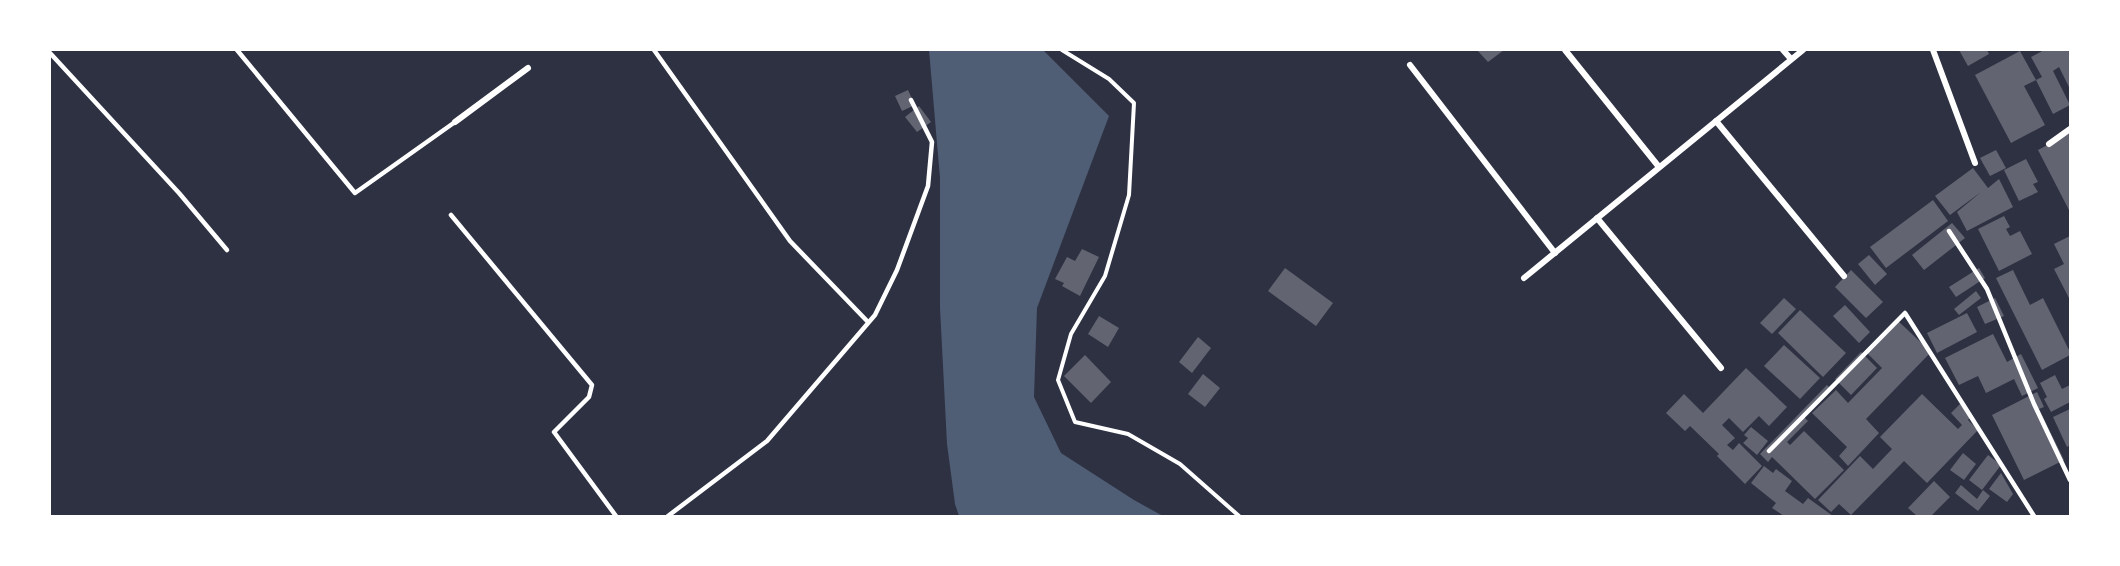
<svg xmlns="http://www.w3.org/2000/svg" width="2120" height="566" font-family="Barlow,sans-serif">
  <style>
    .water { fill: #4f5d75 }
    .building { fill: #626471 }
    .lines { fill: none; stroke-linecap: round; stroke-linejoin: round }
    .path { stroke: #fff; stroke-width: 4 }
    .service { stroke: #fff; stroke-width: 4.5 }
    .minor { stroke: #fff; stroke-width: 6 }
  </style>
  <rect width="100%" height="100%" fill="#2d3142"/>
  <!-- water -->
  <path class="water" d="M929,50H1043L1109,116L1037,308L1034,397L1061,453L1134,500L1163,516H959L955,504L947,444L940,308V178Z"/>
  <!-- building -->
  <g class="building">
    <path d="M1477,50H1504L1488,62Z"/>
    <path d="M1959,50H1987L1989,54L1968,66Z"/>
    <path d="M2044,50H2068L2070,54V89L2059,67L2053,71L2070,105L2053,114L2036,80L2042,77L2031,57Z"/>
    <path d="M2020,51L2036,80L2024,86L2045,125L2011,143L1975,75Z"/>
    <path d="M908,90L915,105L902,111L895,96Z"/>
    <path d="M919,106L931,122L917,132L905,117Z"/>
    <path d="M2070,133V212L2038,150Z"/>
    <path d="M1996,150L2006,168L1990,176L1980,158Z"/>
    <path d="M2026,159L2038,182L2033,184L2038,192L2019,201L2004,170Z"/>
    <path d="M1973,168L1988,188L1999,179L2013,207L1967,231L1957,212L1981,192L1950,215L1935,196Z"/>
    <path d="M1933,200L1948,221L1886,268L1870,247Z"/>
    <path d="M2004,216L2010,227L2006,229L2010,236L2020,231L2032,254L1999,271L1978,229Z"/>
    <path d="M1952,223L1965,238L1924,270L1912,255Z"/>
    <path d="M2070,236V300L2054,269L2064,264L2054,244Z"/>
    <path d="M1082,249L1099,257L1080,296L1062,286L1064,283L1055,279L1067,257L1075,261Z"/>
    <path d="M1869,255L1887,274L1875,285L1858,264Z"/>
    <path d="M1285,268L1333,303L1316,326L1268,291Z"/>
    <path d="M1979,268L1985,278L1956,297L1949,287Z"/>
    <path d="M1851,270L1883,302L1866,318L1835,287Z"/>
    <path d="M2013,270L2030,305L2043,298L2070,352V355L2042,370L1996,278Z"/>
    <path d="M1976,291L1981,298L1959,315L1954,309Z"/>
    <path d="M1784,298L1796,309L1772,334L1760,323Z"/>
    <path d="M1995,298L2004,316L1985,324L1977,307Z"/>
    <path d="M1845,305L1870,332L1859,343L1833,316Z"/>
    <path d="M1800,310L1846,353L1823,377L1778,333Z"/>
    <path d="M1967,313L1977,332L1937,353L1927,333Z"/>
    <path d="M1099,316L1119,328L1108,347L1088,334Z"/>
    <path d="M1896,319L1931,352L1866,419L1879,433L1848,466L1839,456L1847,447L1812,413L1836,390L1848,403L1882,368L1865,351Z"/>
    <path d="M1993,334L2007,362L2021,354L2038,388L2022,396L2014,379L1986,393L1978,376L1959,385L1945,358Z"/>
    <path d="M1198,337L1211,348L1192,373L1179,362Z"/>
    <path d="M1784,345L1820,378L1800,399L1764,366Z"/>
    <path d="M1861,352L1877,368L1851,395L1835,379Z"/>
    <path d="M1085,355L1111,382L1091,403L1064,376Z"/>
    <path d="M1746,368L1787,407L1769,426L1759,416L1743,432L1729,418L1722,425L1735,438L1727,445L1733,450L1739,443L1762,466L1745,484L1717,456L1719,454L1690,426L1685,431L1666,413L1684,394L1703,413Z"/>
    <path d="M1203,374L1220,388L1205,407L1188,394Z"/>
    <path d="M2055,375L2062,389L2070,385V402L2051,412L2044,399L2047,397L2040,383Z"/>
    <path d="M1827,385L1831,389L1804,417L1808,421L1787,442L1790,445L1804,431L1844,470L1815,499L1772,457L1768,462L1760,454Z"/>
    <path d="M2037,392L2044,407L2039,409L2064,460L2024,480L1992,415Z"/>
    <path d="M1922,394L1958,429L1962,425L1951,413L1960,404L1972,416L1968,420L1978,430L1927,483L1904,461L1851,515L1839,504L1831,512L1818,500L1860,456L1873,469L1892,449L1880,437Z"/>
    <path d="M2070,409V445L2067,447L2053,417Z"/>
    <path d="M1751,427L1768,441L1757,455L1743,443L1748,438L1744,435Z"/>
    <path d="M1963,453L1976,464L1964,480L1950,470Z"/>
    <path d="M1988,455L2001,465L1982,490L1969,480Z"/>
    <path d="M1764,466L1773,473L1776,469L1792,481L1785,491L1803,504L1808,498L1833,516H1784L1772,508L1776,503L1751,483Z"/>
    <path d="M2001,473L2013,494L2007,502L1989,489Z"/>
    <path d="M1934,481L1950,497L1931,516H1917L1908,508Z"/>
    <path d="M1961,485L1977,499L1983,490L1990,496L1978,511L1955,493Z"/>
  </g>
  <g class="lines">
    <!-- path -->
    <path class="path" d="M1062,50L1109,79L1134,103L1129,195L1105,276L1071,334L1058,380L1075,422L1128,434L1180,464L1239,516"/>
    <!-- service -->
    <g class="service">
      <path d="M237,50L355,193L455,122"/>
      <path d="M654,50L790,241L868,322"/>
      <path d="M50,53L179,193L227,250"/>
      <path d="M451,215L592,385L589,397L554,432L616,516"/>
      <path d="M1949,231L1987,289L2034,404L2070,480"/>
      <path d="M1769,451L1905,313L2034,516"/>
      <path d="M668,516L767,441L875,315L897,270L928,186L932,142L911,100"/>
    </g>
    <!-- minor -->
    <g class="minor">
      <path d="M1565,50L1659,167"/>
      <path d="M1783,50L1791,59"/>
      <path d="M1933,50L1975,163"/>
      <path d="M1410,65L1555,253"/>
      <path d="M1716,121L1844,276"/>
      <path d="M455,122L528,68"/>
      <path d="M2049,144L2070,129"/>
      <path d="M1597,218L1721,368"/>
      <path d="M1524,278L1803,50"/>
    </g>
  </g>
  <!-- border -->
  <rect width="2120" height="566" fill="none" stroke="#ffffff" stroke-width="102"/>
</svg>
